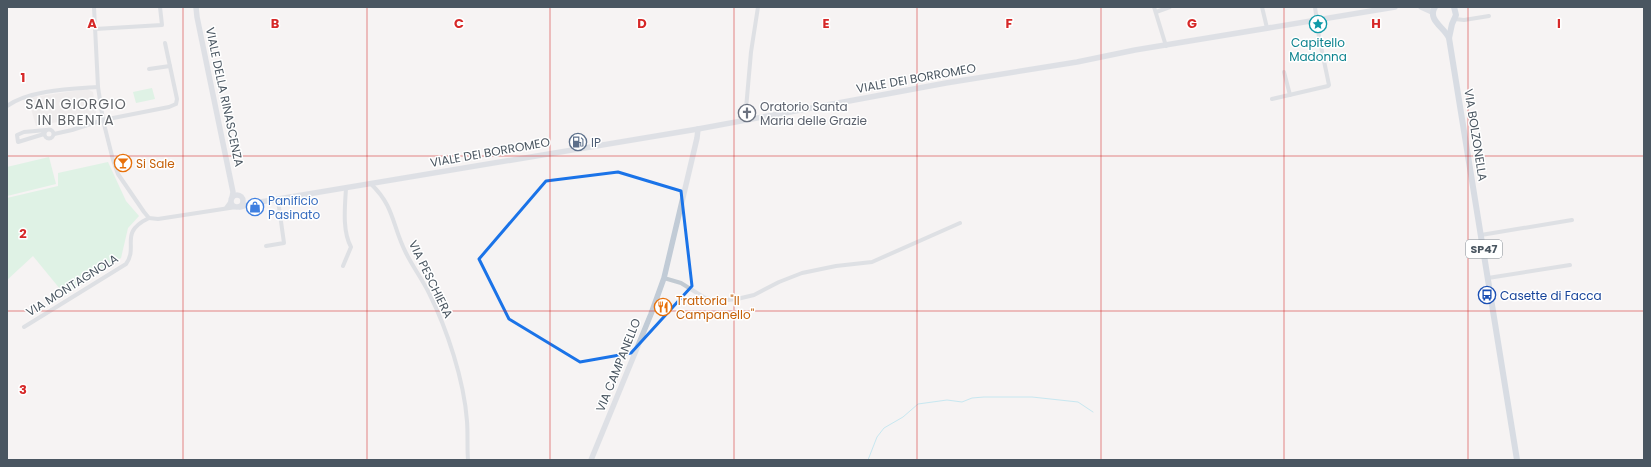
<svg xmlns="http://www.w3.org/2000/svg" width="1651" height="467" font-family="Poppins,sans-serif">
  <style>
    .education { fill: #e6e4e5 }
    .green { fill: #c3f1d5 }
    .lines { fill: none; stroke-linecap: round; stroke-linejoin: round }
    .stream { stroke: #90daee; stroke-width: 1 }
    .street { stroke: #c1cad2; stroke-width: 4 }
    .secondary { stroke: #c1cbd6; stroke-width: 5.5 }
    .primary { stroke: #b3c2d1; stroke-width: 6 }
    .marked { fill: none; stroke: #1a73e8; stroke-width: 3; stroke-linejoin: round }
    .grid { fill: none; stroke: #d62828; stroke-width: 1; stroke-opacity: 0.55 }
    .labels { text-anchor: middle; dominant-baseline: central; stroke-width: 3; stroke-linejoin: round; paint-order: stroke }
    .shield { fill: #fff; stroke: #808990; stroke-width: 1 }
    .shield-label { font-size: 11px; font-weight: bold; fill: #4a5661 }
    .culture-label { font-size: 12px; fill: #0d838f; stroke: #fff }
    .street-label { font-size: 12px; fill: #4a5661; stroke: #fff }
    .worship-label { font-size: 12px; fill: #5b616d; stroke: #fff; text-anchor: start }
    .service-label { font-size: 12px; fill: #4e5e75; stroke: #fff; text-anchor: start }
    .food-label { font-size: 12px; fill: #c56008; stroke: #fff; text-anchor: start }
    .shop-label { font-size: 12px; fill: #366cbe; stroke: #fff; text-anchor: start }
    .transit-label { font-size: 12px; fill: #164399; stroke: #fff; text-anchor: start }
    .quarter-label { font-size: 14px; letter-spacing: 1px; fill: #5f6368; stroke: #fff }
    .grid-label { font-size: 13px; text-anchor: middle; font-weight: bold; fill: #d62828; stroke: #fff; stroke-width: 3; stroke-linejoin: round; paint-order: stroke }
  </style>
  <rect width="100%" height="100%" fill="#f5f3f3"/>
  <!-- education -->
  <path class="education" d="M87,89L93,92L96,113L95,115L36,126L30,105L32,104L30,97L37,96L39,100H40V96Z"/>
  <!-- green -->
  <g class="green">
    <path d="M152,88L155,99L136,103L133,92Z"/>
    <path d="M49,157L56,184L7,196V167Z"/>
    <path d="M108,162L126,201L139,216L128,228L121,258L65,295L33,256L7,280V198L58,186V173Z"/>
  </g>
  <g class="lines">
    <!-- stream -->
    <path class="stream" d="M868,460L877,437L884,428L903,417L918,404L947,400L962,402L972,398L984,397H1032L1078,402L1093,412"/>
    <!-- street -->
    <g class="street">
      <path d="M94,7L98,87L103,120L113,160L118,174L144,212L149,218L158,219L236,207"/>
      <path d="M1154,7L1166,46"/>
      <path d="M1262,7L1267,28"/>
      <path d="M1156,12L1170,7"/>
      <path d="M1455,19L1464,20L1489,16"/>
      <path d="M95,29L162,25L160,7"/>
      <path d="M149,69L170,66"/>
      <path d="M1284,72L1290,95"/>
      <path d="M1272,99L1328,86L1329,85L1319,37L1315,7"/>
      <path d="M7,106C30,90 70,89 98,87"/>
      <path d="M745,120L751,52L758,7"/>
      <circle cx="49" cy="134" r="4.5"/>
      <path d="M44,134L18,142L17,135L24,132L46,130"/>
      <path d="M54,134L72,130L103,120L169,107L176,104L177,99L165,43"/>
      <path d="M371,184C395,207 392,226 406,253C413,267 422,279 429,293C447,329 464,380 467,421C468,434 467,447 468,460"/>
      <path d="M226,208L231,201"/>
      <path d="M1481,235L1572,220"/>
      <path d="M266,246L284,243L278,200"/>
      <path d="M343,266L351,247C342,231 345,206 346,188"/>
      <path d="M664,278L681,283L705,298L717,301L737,299L754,295L779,282L802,273L836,266L872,262L960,223"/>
      <path d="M1488,278L1570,265"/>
      <path d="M24,327L126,264C139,246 118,233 149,218"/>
    </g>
    <!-- secondary -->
    <g class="secondary">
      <path d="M196,7L197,17L233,192L232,198"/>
      <path d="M1421,7L1432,12"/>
      <circle cx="237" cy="201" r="6"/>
      <path d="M240,207L254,203L698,129L946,83L1077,62L1135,50L1395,7"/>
      <path d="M591,460L651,314L664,278L697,138L698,129"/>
    </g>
    <!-- primary -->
    <g class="primary">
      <path d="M1435,7C1427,20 1444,27 1449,38"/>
      <path d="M1454,7L1456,15L1452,24L1449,38L1517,460"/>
    </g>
  </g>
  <!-- marked area -->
  <path d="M0 0H1651V467H0ZM618,172L681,191L692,286L631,353L580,362L509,319L479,259L546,181Z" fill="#f5f3f3" fill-opacity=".55" fill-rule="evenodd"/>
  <path class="marked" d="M618,172L681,191L692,286L631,353L580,362L509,319L479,259L546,181Z"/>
  <!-- grid -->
  <path class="grid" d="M183,7V460M367,7V460M550,7V460M734,7V460M917,7V460M1101,7V460M1284,7V460M1468,7V460M7,156H1644M7,311H1644"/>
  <!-- icons -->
  <defs>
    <symbol id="sight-ring" viewBox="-11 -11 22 22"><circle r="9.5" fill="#fff" stroke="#0f9aa8" stroke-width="1.5"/><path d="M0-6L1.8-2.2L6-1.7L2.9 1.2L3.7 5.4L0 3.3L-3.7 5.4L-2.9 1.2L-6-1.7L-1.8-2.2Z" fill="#0f9aa8"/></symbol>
    <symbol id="church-ring" viewBox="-11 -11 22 22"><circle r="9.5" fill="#fff" stroke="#6b7280" stroke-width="1.5"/><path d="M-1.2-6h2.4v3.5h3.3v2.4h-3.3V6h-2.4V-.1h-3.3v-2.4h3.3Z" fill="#6b7280"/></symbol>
    <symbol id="fuel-ring" viewBox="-11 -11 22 22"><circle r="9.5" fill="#fff" stroke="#5c6f8a" stroke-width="1.5"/><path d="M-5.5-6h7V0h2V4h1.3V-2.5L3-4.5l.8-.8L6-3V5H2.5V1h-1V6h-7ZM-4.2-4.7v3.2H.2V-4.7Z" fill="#5c6f8a"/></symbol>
    <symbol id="bar-ring" viewBox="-11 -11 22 22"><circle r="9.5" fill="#fff" stroke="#e8710a" stroke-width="1.5"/><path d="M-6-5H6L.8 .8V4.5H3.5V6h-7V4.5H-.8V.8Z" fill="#e8710a"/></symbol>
    <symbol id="shop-ring" viewBox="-11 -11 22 22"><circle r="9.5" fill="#fff" stroke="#3f7fe0" stroke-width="1.5"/><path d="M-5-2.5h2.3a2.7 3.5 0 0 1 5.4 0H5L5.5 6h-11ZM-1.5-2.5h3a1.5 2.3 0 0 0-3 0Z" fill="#3f7fe0"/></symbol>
    <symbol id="bus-ring" viewBox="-11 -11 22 22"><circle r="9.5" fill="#fff" stroke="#1a4fb4" stroke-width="1.5"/><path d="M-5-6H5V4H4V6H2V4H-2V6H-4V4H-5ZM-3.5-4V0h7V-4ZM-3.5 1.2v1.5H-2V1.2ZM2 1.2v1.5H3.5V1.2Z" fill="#1a4fb4"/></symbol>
    <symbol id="restaurant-ring" viewBox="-11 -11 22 22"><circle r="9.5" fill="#fff" stroke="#e8710a" stroke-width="1.5"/><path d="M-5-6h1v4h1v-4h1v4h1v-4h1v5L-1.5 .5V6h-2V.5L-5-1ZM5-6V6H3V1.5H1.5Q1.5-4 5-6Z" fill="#e8710a"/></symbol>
  </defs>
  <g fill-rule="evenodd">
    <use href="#sight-ring" x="1308" y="14" width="20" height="20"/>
    <use href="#church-ring" x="737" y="103" width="20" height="20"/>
    <use href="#fuel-ring" x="568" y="132" width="20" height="20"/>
    <use href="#bar-ring" x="113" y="153" width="20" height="20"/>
    <use href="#shop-ring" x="245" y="197" width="20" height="20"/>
    <use href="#bus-ring" x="1477" y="285" width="20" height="20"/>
    <use href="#restaurant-ring" x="653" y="297" width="20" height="20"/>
  </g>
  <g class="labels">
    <!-- shield labels -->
    <rect class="shield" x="1466" y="240" width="36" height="18" rx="3"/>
    <g class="shield-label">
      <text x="1484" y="249">SP47</text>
    </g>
    <!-- culture labels -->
    <g class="culture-label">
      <text x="1318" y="42">Capitello<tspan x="1318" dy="14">Madonna</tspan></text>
    </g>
    <!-- street labels -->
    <g class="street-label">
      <text transform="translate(916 78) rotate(-10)">VIALE DEI BORROMEO</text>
      <text transform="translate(225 97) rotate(78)">VIALE DELLA RINASCENZA</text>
      <text transform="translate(1476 135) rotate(81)">VIA BOLZONELLA</text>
      <text transform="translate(490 152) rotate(-10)">VIALE DEI BORROMEO</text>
      <text transform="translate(431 279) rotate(64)">VIA PESCHIERA</text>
      <text transform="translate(72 285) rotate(-32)">VIA MONTAGNOLA</text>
      <text transform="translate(618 365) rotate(-68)">VIA CAMPANELLO</text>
    </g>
    <!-- worship labels -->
    <g class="worship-label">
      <text x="760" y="106">Oratorio Santa<tspan x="760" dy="14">Maria delle Grazie</tspan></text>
    </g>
    <!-- service labels -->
    <g class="service-label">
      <text x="591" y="142">IP</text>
    </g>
    <!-- food labels -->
    <g class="food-label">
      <text x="136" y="163">Si Sale</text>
      <text x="676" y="300">Trattoria "Il<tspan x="676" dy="14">Campanello"</tspan></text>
    </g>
    <!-- shop labels -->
    <g class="shop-label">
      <text x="268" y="200">Panificio<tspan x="268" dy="14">Pasinato</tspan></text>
    </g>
    <!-- transit labels -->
    <g class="transit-label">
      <text x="1500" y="295">Casette di Facca</text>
    </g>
    <!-- quarter labels -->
    <g class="quarter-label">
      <text x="76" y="104">SAN GIORGIO<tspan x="76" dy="16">IN BRENTA</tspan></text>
    </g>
  </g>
  <g class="grid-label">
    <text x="92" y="28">A</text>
    <text x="275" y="28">B</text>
    <text x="459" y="28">C</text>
    <text x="642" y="28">D</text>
    <text x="826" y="28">E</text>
    <text x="1009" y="28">F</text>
    <text x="1192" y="28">G</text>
    <text x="1376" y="28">H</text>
    <text x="1559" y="28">I</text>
    <text x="23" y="82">1</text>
    <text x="23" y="238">2</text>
    <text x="23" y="394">3</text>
  </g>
  <!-- border -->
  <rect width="1651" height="467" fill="none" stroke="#4a5661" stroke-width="16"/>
</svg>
